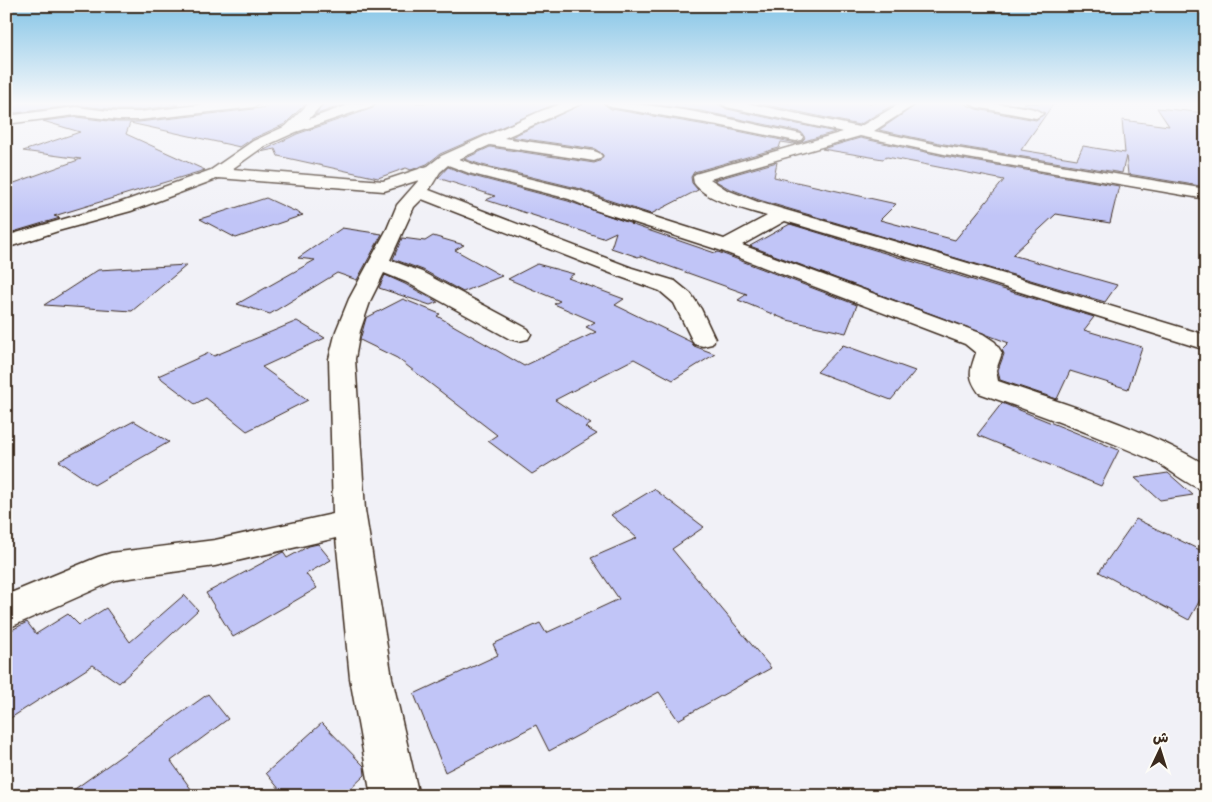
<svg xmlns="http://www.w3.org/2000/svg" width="1212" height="802" font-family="'Comic Neue','Playpen Sans Arabic',sans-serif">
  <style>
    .building { fill: #c1c5f7; stroke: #3b2a1e }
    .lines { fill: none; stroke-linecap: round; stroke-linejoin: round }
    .minor-casing { stroke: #3b2a1e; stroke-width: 3 }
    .minor { fill: #fdfcf7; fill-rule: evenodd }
  </style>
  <rect width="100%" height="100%" fill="#f1f1f7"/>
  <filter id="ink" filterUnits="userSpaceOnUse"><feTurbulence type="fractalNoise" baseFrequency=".02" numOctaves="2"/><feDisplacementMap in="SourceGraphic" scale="10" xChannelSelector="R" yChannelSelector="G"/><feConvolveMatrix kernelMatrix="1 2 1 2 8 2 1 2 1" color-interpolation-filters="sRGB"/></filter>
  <g filter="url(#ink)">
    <!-- building -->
    <g class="building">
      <path d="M6,103H173L179,105L139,110H117L76,105L16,113L6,110Z"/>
      <path d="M271,103H306L285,124L252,139L240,147L130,123L126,134L205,170L54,216L60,218L13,232L6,229V186L81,159L23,151L80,132L43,121L76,117L117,122H139L254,109L267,107Z"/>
      <path d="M325,103H347L315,115Z"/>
      <path d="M376,103H557L440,154L427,164L411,170L406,168L378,178L278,156L275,149L260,152L297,134L373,108Z"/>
      <path d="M585,103H603L611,109L718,127L796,143L801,142L805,138L801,132L701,111L648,104H718L727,109L835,132L794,144L781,142L779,148L694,172L691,177L692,183L698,190L651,214L608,200L581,189L482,165L464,159L490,147L594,163L600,161L603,155L595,149L511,137Z"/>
      <path d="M758,103H896L859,125Z"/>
      <path d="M919,103H963L976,109L1036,120L1045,113L1038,109L1023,105L1024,103H1054L1021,150L1077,159L1083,146L1125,153L1122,120L1169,126L1157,108L1206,113V187L1128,174L1126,156L1122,173L944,144L879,130Z"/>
      <path d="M860,138L944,156L1119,186L1110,223L1056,214L1012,255L1117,285L1105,302L759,200L728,188L714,180L777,162L774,177L896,204L880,220L955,240L1004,180L887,157L883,159L822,149Z"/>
      <path d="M448,167L469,175L568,201L632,224H630L715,253L718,252L857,305L846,333L787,320L738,300L747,294L640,256L638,257L611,248L616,232L603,238L486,200L495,196L438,178Z"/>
      <path d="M266,198L303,215L236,238L200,219Z"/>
      <path d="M790,224L1094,317L1084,330L1142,347L1128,389L1070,371L1057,399L1000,380L998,370L1004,354L1002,350L1009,343L750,246Z"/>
      <path d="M342,228L382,234L357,280L337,273L270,314L237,304L315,260L298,258Z"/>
      <path d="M433,236L464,245L455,250L502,276L463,292L423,270L393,259L402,238L425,241Z"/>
      <path d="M537,264L574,274L568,278L624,299L615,305L691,342L694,346L715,354L673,380L634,359L555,400L591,424L585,427L597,434L532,474L488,441L497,435L397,358L360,340L366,318L403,299L440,314L437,316L524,366L596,332L586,327L595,322L554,304L560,301L508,279Z"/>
      <path d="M187,265L132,311L44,305L98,270Z"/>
      <path d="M385,275L405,284L438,302L430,305L379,288Z"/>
      <path d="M297,321L325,338L262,367L308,400L247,431L206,398L195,404L158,376L209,353L214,356Z"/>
      <path d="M843,345L915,371L891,400L817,372Z"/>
      <path d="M1002,403L1119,450L1101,486L977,435Z"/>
      <path d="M134,421L169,442L94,485L59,461Z"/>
      <path d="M1168,473L1193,495L1160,500L1135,478Z"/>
      <path d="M654,489L704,527L672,549L771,668L678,720L659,692L549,751L536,725L445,772L414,694L498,655L493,644L540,623L546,633L619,599L591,558L637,538L611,515Z"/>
      <path d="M1136,519L1206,553V589L1189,620L1099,572Z"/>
      <path d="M318,544L331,560L306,574L317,588L233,637L206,593L281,553L283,552L287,558L309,546Z"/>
      <path d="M184,595L198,610L119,683L93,665L6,721V633L27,622L36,634L68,614L79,625L106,608L130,642Z"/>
      <path d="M208,694L228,719L171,761L196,796H65Z"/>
      <path d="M322,723L364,766L365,775L343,796H285L266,773Z"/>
    </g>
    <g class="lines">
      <defs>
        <g id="minor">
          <path d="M216,103H260L254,107L139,120H117L76,115L6,124V116L76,107L117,112H139Z"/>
          <path d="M309,103H323L309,119L354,103H374L372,106L296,132L263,147L232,169L383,181L428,166L441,156L541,111L564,103H583L504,138L594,151L599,153L602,156L599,159L594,161L490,145L459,159L481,167L581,191L607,202L724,239L767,216C748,210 706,201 694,183L693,177L695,174L843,132L727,107L721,103H747L859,127L901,103H917L874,131L944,146L1206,189V199L944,154L860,136L710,179L727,190L758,202L938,254L1206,335V350L924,262L785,221L742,245L983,334L995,342L1002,353L996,370L998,381C1068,405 1142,427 1206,465V491C1185,485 1170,468 1150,459C1093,434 1036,413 979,393C967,376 970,371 976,353L965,344L719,250L595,210L569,199L469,173L448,165L440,172L429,190L632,268L675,281L691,294L701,309L715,339L712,344L703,346L694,344L674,303L660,291L618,276L422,199L414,207L390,260L422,272L528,329L531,334L528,339L519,341L510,339L406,282L384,273L371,299L360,331L355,359L365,510L392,678L419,796H371L350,678L336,538L215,566L116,580L6,629V595L98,557L111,553L215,540L333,514L329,359L336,331L349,299L387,229L397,205L419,180L384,191L219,178L131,211L58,231L6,248V236L119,203L211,170L253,141L286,126Z"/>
          <path d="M605,103C669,103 733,120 796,133L801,134L803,137L801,140L796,141L718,125L611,107Z"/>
          <path d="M970,103C985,103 1034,104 1043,114L1036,118L976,107Z"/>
        </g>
      </defs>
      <!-- minor casing -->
      <use href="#minor" class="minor-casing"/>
      <!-- minor -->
      <use href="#minor" class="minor"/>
    </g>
  </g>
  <!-- sky -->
  <linearGradient id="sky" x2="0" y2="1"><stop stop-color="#83c4e6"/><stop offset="0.48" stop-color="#f9f9fb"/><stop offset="1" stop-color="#f9f9fb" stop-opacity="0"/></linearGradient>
  <rect width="1212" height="216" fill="url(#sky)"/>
  <!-- margin -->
  <rect width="1212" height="802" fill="none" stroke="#fdfcf7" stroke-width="25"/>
  <rect x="12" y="12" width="1187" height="777" fill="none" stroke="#3b2a1e" stroke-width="2" filter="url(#ink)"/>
  <!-- north arrow -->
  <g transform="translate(1160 750) rotate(4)" stroke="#fdfcf7" stroke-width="4" paint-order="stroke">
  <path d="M0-4L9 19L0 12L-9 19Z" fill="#3b2a1e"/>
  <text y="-8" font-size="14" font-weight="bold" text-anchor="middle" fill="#3b2a1e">ش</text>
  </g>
</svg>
